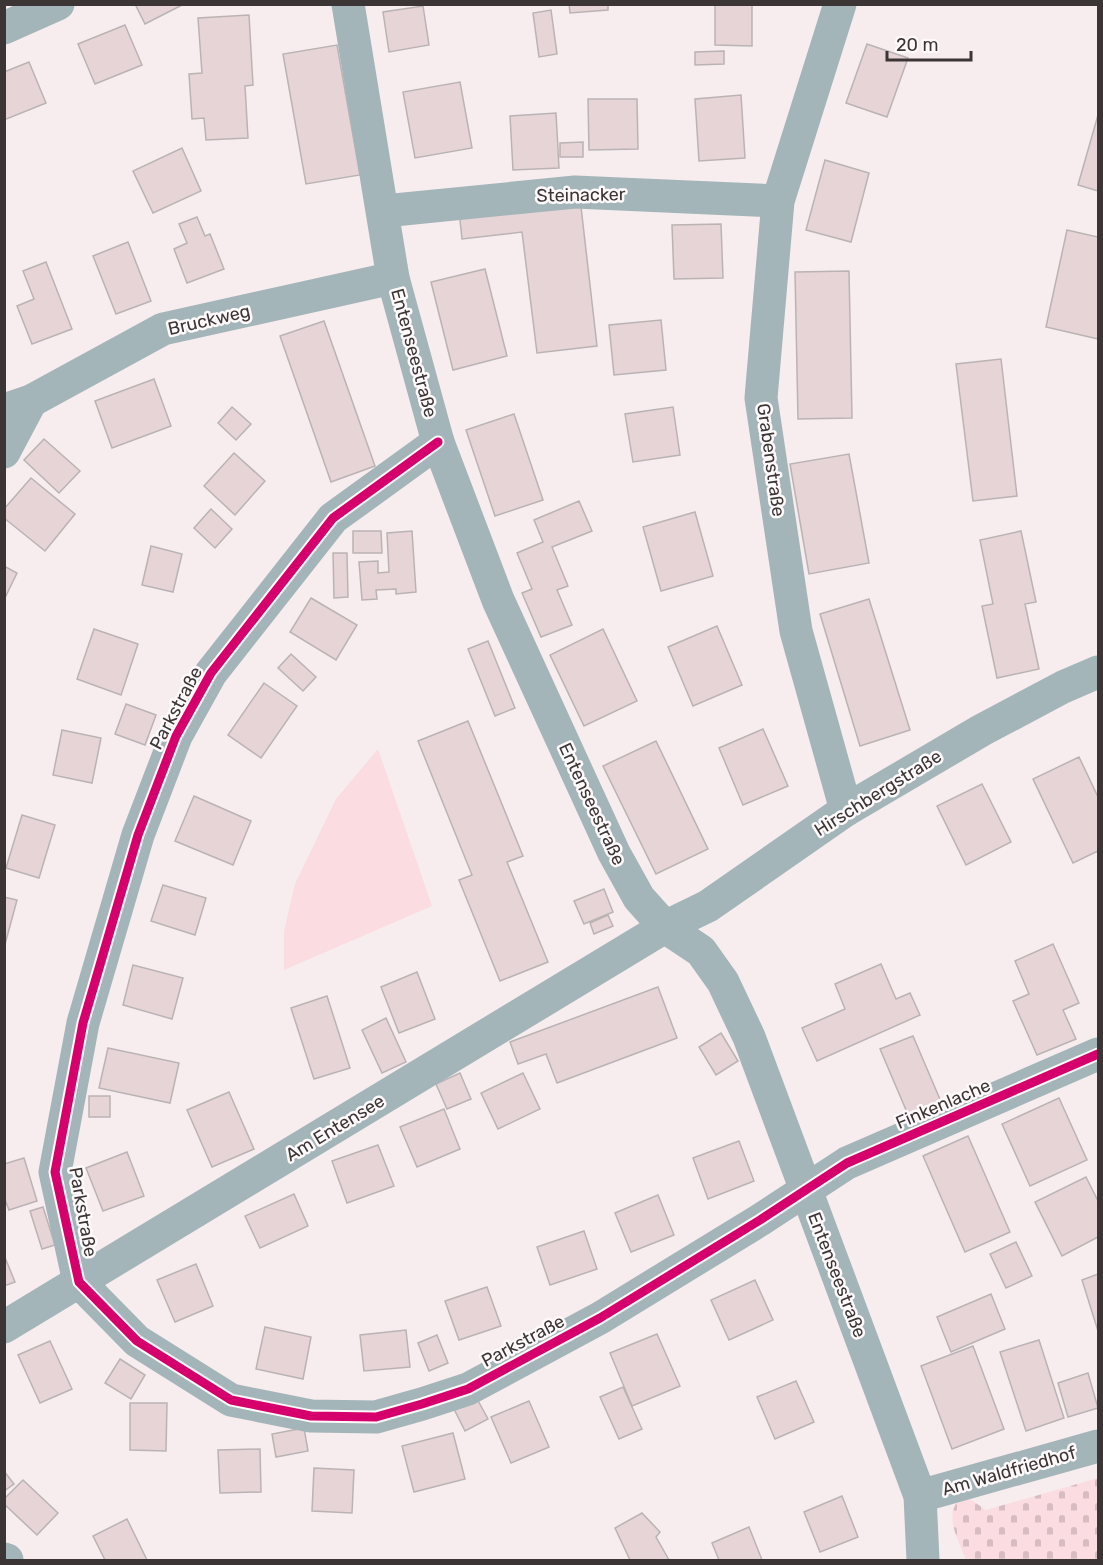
<svg xmlns="http://www.w3.org/2000/svg" width="1103" height="1565" font-family="Rubik,sans-serif">
  <style>
    .cemetery { fill: url(#cemetery-stones) }
    .green { fill: #fadce1 }
    .building { fill: #e7d4d7; stroke: #bab3b4; stroke-width: 1.5 }
    .lines { fill: none; stroke-linecap: round; stroke-linejoin: round }
    .minor { stroke: #a4b5b9; stroke-width: 33 }
    .cycleway-casing { stroke: #fefafb; stroke-width: 13 }
    .cycleway { stroke: #d6006c; stroke-width: 9 }
    .labels { text-anchor: middle; dominant-baseline: central; stroke-width: 5; stroke-linejoin: round; paint-order: stroke }
    .street-label { font-size: 18px; fill: #3c3536; stroke: #fefafb }
  </style>
  <defs>
    <pattern id="cemetery-stones" width="16" height="16" patternUnits="userSpaceOnUse" patternTransform="scale(1.5)"><rect width="16" height="16" fill="#fadce1"/><path d="M2 7V4a2 2 0 0 1 4 0v3zM10 15v-3a2 2 0 0 1 4 0v3z" fill="#d7bdc2"/></pattern>
  </defs>
  <rect width="100%" height="100%" fill="#f7edef"/>
  <!-- cemetery -->
  <path class="cemetery" d="M1098,1478V1560H966C958,1539 941,1512 964,1495L986,1510Z"/>
  <!-- green -->
  <path class="green" d="M378,749L432,906L284,970V931L295,884L336,799Z"/>
  <!-- building -->
  <g class="building">
    <path d="M135,4H184L145,24Z"/>
    <path d="M569,4H608V10L570,13Z"/>
    <path d="M715,4H752V46L715,45Z"/>
    <path d="M423,6L429,45L389,52L383,12Z"/>
    <path d="M551,10L557,54L539,57L533,13Z"/>
    <path d="M249,15L253,85L245,86L248,138L206,140L204,118L192,119L189,74L202,73L198,18Z"/>
    <path d="M125,25L142,65L95,84L78,44Z"/>
    <path d="M867,44L908,58L887,117L846,103Z"/>
    <path d="M337,45L360,175L306,184L283,54Z"/>
    <path d="M724,51V64L695,65V52Z"/>
    <path d="M29,62L46,103L4,120V72Z"/>
    <path d="M460,82L472,148L415,158L403,92Z"/>
    <path d="M741,95L745,158L699,161L695,99Z"/>
    <path d="M588,99H637L638,149L589,150Z"/>
    <path d="M556,113L559,168L513,170L510,116Z"/>
    <path d="M1098,115V191L1078,185Z"/>
    <path d="M583,142V157H560V143Z"/>
    <path d="M182,148L201,191L153,213L133,171Z"/>
    <path d="M825,160L869,173L851,242L806,230Z"/>
    <path d="M580,198L597,346L537,353L522,232L462,239L459,211Z"/>
    <path d="M197,217L205,236L210,234L224,269L187,283L174,249L187,243L179,224Z"/>
    <path d="M721,224L723,278L674,279L672,225Z"/>
    <path d="M1067,230L1098,237V339L1046,327Z"/>
    <path d="M128,242L151,301L116,314L93,256Z"/>
    <path d="M46,262L72,329L32,344L17,306L34,299L23,271Z"/>
    <path d="M485,269L507,356L453,370L431,282Z"/>
    <path d="M849,271L852,418L798,419L795,272Z"/>
    <path d="M661,320L666,370L614,375L609,325Z"/>
    <path d="M324,321L375,466L331,482L280,336Z"/>
    <path d="M1001,359L1017,496L973,501L956,364Z"/>
    <path d="M154,379L171,426L112,448L95,401Z"/>
    <path d="M232,407L251,424L236,440L218,423Z"/>
    <path d="M673,407L680,455L633,462L625,414Z"/>
    <path d="M514,414L543,500L495,516L466,430Z"/>
    <path d="M44,439L80,471L59,493L24,460Z"/>
    <path d="M234,453L265,481L235,515L204,486Z"/>
    <path d="M849,454L869,563L809,574L790,464Z"/>
    <path d="M31,478L75,514L45,551L4,518V509Z"/>
    <path d="M579,501L592,531L552,547L568,586L557,590L572,625L541,637L522,593L532,589L517,553L543,542L534,520Z"/>
    <path d="M211,509L232,529L215,548L194,528Z"/>
    <path d="M695,512L713,576L661,591L643,527Z"/>
    <path d="M353,531H381L382,553H353Z"/>
    <path d="M412,531L416,592L396,594V589L376,590L377,599L362,600L359,562L378,561V573L389,572L387,533Z"/>
    <path d="M1021,531L1036,602L1025,604L1039,669L997,678L982,606L993,604L980,540Z"/>
    <path d="M151,546L182,554L173,592L142,585Z"/>
    <path d="M333,553H347L348,597L334,598Z"/>
    <path d="M4,566L17,573L4,600Z"/>
    <path d="M311,598L357,625L336,660L290,632Z"/>
    <path d="M869,599L910,730L860,746L820,614Z"/>
    <path d="M717,626L742,685L693,706L668,647Z"/>
    <path d="M94,629L138,644L121,695L77,679Z"/>
    <path d="M603,629L637,701L584,726L550,655Z"/>
    <path d="M488,641L515,708L495,716L468,649Z"/>
    <path d="M291,654L316,677L303,691L278,668Z"/>
    <path d="M264,683L297,706L261,758L228,735Z"/>
    <path d="M126,704L156,715L145,745L115,734Z"/>
    <path d="M468,721L523,856L507,862L548,962L500,981L459,880L472,875L418,741Z"/>
    <path d="M763,729L788,786L743,805L719,748Z"/>
    <path d="M62,730L101,738L92,783L53,775Z"/>
    <path d="M656,741L708,849L656,874L603,766Z"/>
    <path d="M1079,757L1098,797V851L1073,863L1033,779Z"/>
    <path d="M982,784L1011,842L966,865L937,806Z"/>
    <path d="M194,796L251,821L233,865L175,841Z"/>
    <path d="M22,815L55,825L39,878L6,868Z"/>
    <path d="M163,885L206,898L195,935L151,921Z"/>
    <path d="M604,889L613,912L584,924L574,901Z"/>
    <path d="M4,897L17,900L4,948Z"/>
    <path d="M608,915L613,926L594,934L590,923Z"/>
    <path d="M1053,944L1079,1003L1063,1010L1076,1039L1037,1055L1013,1001L1029,994L1015,961Z"/>
    <path d="M881,964L896,999L910,993L920,1015L817,1061L802,1028L845,1009L835,984Z"/>
    <path d="M133,965L183,978L172,1019L123,1005Z"/>
    <path d="M417,972L435,1019L399,1033L381,987Z"/>
    <path d="M658,987L677,1038L557,1083L546,1054L518,1064L510,1042Z"/>
    <path d="M327,996L350,1068L314,1079L291,1008Z"/>
    <path d="M386,1018L406,1062L382,1073L362,1030Z"/>
    <path d="M721,1033L738,1061L716,1075L699,1047Z"/>
    <path d="M913,1036L942,1104L909,1117L880,1049Z"/>
    <path d="M108,1048L179,1063L170,1103L99,1088Z"/>
    <path d="M460,1073L471,1099L447,1109L436,1084Z"/>
    <path d="M523,1073L540,1109L498,1129L481,1093Z"/>
    <path d="M229,1092L254,1149L212,1167L187,1110Z"/>
    <rect x="89" y="1096" width="21" height="21"/>
    <path d="M1059,1098L1087,1160L1030,1186L1002,1124Z"/>
    <path d="M444,1109L460,1149L417,1167L400,1127Z"/>
    <path d="M968,1136L1010,1232L965,1252L923,1156Z"/>
    <path d="M739,1141L754,1181L708,1199L693,1158Z"/>
    <path d="M378,1145L394,1186L347,1203L332,1161Z"/>
    <path d="M127,1152L144,1196L103,1211L86,1168Z"/>
    <path d="M24,1158L37,1201L9,1210L4,1197V1164Z"/>
    <path d="M1086,1177L1098,1201V1237L1062,1256L1035,1202Z"/>
    <path d="M294,1194L308,1226L260,1248L245,1216Z"/>
    <path d="M658,1195L674,1235L631,1252L615,1213Z"/>
    <path d="M43,1207L55,1245L42,1249L30,1211Z"/>
    <path d="M584,1231L597,1269L550,1285L537,1247Z"/>
    <path d="M1016,1242L1032,1276L1006,1288L990,1254Z"/>
    <path d="M4,1255L15,1282L4,1286Z"/>
    <path d="M196,1264L213,1306L175,1322L157,1280Z"/>
    <path d="M1098,1274V1331L1082,1280Z"/>
    <path d="M755,1280L773,1320L729,1340L711,1300Z"/>
    <path d="M487,1287L501,1326L459,1340L445,1301Z"/>
    <path d="M991,1294L1005,1329L951,1352L937,1317Z"/>
    <path d="M265,1327L311,1337L303,1379L256,1369Z"/>
    <path d="M406,1330L410,1367L364,1371L360,1335Z"/>
    <path d="M657,1334L680,1386L632,1406L610,1353Z"/>
    <path d="M437,1335L448,1363L429,1371L418,1343Z"/>
    <path d="M1039,1340L1064,1418L1026,1431L1000,1352Z"/>
    <path d="M50,1341L72,1389L40,1403L18,1355Z"/>
    <path d="M973,1346L1004,1429L952,1449L921,1366Z"/>
    <path d="M120,1359L145,1375L131,1399L105,1383Z"/>
    <path d="M1088,1373L1098,1408L1068,1417L1058,1383Z"/>
    <path d="M796,1381L814,1422L775,1439L757,1397Z"/>
    <path d="M623,1387L642,1429L619,1439L600,1397Z"/>
    <path d="M476,1397L488,1419L465,1431L454,1409Z"/>
    <path d="M529,1401L549,1447L511,1463L491,1417Z"/>
    <path d="M130,1403H167L166,1451L130,1450Z"/>
    <path d="M304,1428L308,1451L276,1457L272,1434Z"/>
    <path d="M453,1433L465,1479L414,1492L402,1446Z"/>
    <path d="M260,1449L261,1492L220,1493L218,1450Z"/>
    <path d="M314,1468L354,1470L352,1513L312,1511Z"/>
    <path d="M4,1471L14,1484L4,1491Z"/>
    <path d="M23,1480L58,1513L37,1535L4,1504V1499Z"/>
    <path d="M842,1496L858,1537L820,1552L804,1512Z"/>
    <path d="M642,1513L660,1532L656,1537L669,1560H630L615,1528Z"/>
    <path d="M127,1519L147,1560H105L93,1536Z"/>
    <path d="M749,1527L762,1560H719L712,1543Z"/>
  </g>
  <g class="lines">
    <!-- minor -->
    <g class="minor">
      <path d="M348,4L393,278L438,442L498,600L614,853L639,898L665,927L701,951L723,982L749,1037L920,1496L923,1560"/>
      <path d="M840,4L778,201L761,398L796,631L846,810"/>
      <path d="M4,28L58,4"/>
      <path d="M384,211L575,192L778,201"/>
      <path d="M4,410L31,401L163,329L393,278"/>
      <path d="M438,442L333,518L211,673L176,736L138,835L83,1023L55,1172L79,1282L137,1341L231,1400L311,1416L376,1417L422,1404L468,1389L600,1318L760,1220L847,1163L1098,1054"/>
      <path d="M4,452L31,401"/>
      <path d="M4,1327L665,927L708,906L846,810L982,730L1063,687L1098,672"/>
      <path d="M920,1496L1098,1446"/>
      <path d="M4,1559L7,1560"/>
    </g>
    <defs>
      <path id="cycleway" d="M438,442L333,518L211,673L176,736L138,835L83,1023L55,1172L79,1282L137,1341L231,1400L311,1416L376,1417L422,1404L468,1389L600,1318L760,1220L847,1163L1098,1054"/>
    </defs>
    <!-- cycleway casing -->
    <use href="#cycleway" class="cycleway-casing"/>
    <!-- cycleway -->
    <use href="#cycleway" class="cycleway"/>
  </g>
  <g class="labels">
    <!-- street labels -->
    <g class="street-label">
      <text transform="translate(581 195) rotate(-1)">Steinacker</text>
      <text transform="translate(209 320) rotate(-13)">Bruckweg</text>
      <text transform="translate(414 353) rotate(75)">Entenseestraße</text>
      <text transform="translate(771 460) rotate(82)">Grabenstraße</text>
      <text transform="translate(176 708) rotate(-62)">Parkstraße</text>
      <text transform="translate(878 793) rotate(-32)">Hirschbergstraße</text>
      <text transform="translate(592 804) rotate(65)">Entenseestraße</text>
      <text transform="translate(943 1104) rotate(-23)">Finkenlache</text>
      <text transform="translate(335 1128) rotate(-31)">Am Entensee</text>
      <text transform="translate(83 1212) rotate(80)">Parkstraße</text>
      <text transform="translate(837 1275) rotate(69)">Entenseestraße</text>
      <text transform="translate(523 1341) rotate(-28)">Parkstraße</text>
      <text transform="translate(1009 1471) rotate(-16)">Am Waldfriedhof</text>
    </g>
  </g>
  <!-- border -->
  <rect width="1103" height="1565" fill="none" stroke="#3c3536" stroke-width="12"/>
  <!-- scale -->
  <path d="M887 51v9h84v-9" fill="none" stroke="#3c3536" stroke-width="3"/>
  <text x="896" y="51" font-size="18" fill="#3c3536" stroke="#fefafb" stroke-width="4.5" paint-order="stroke">20 m</text>
</svg>
